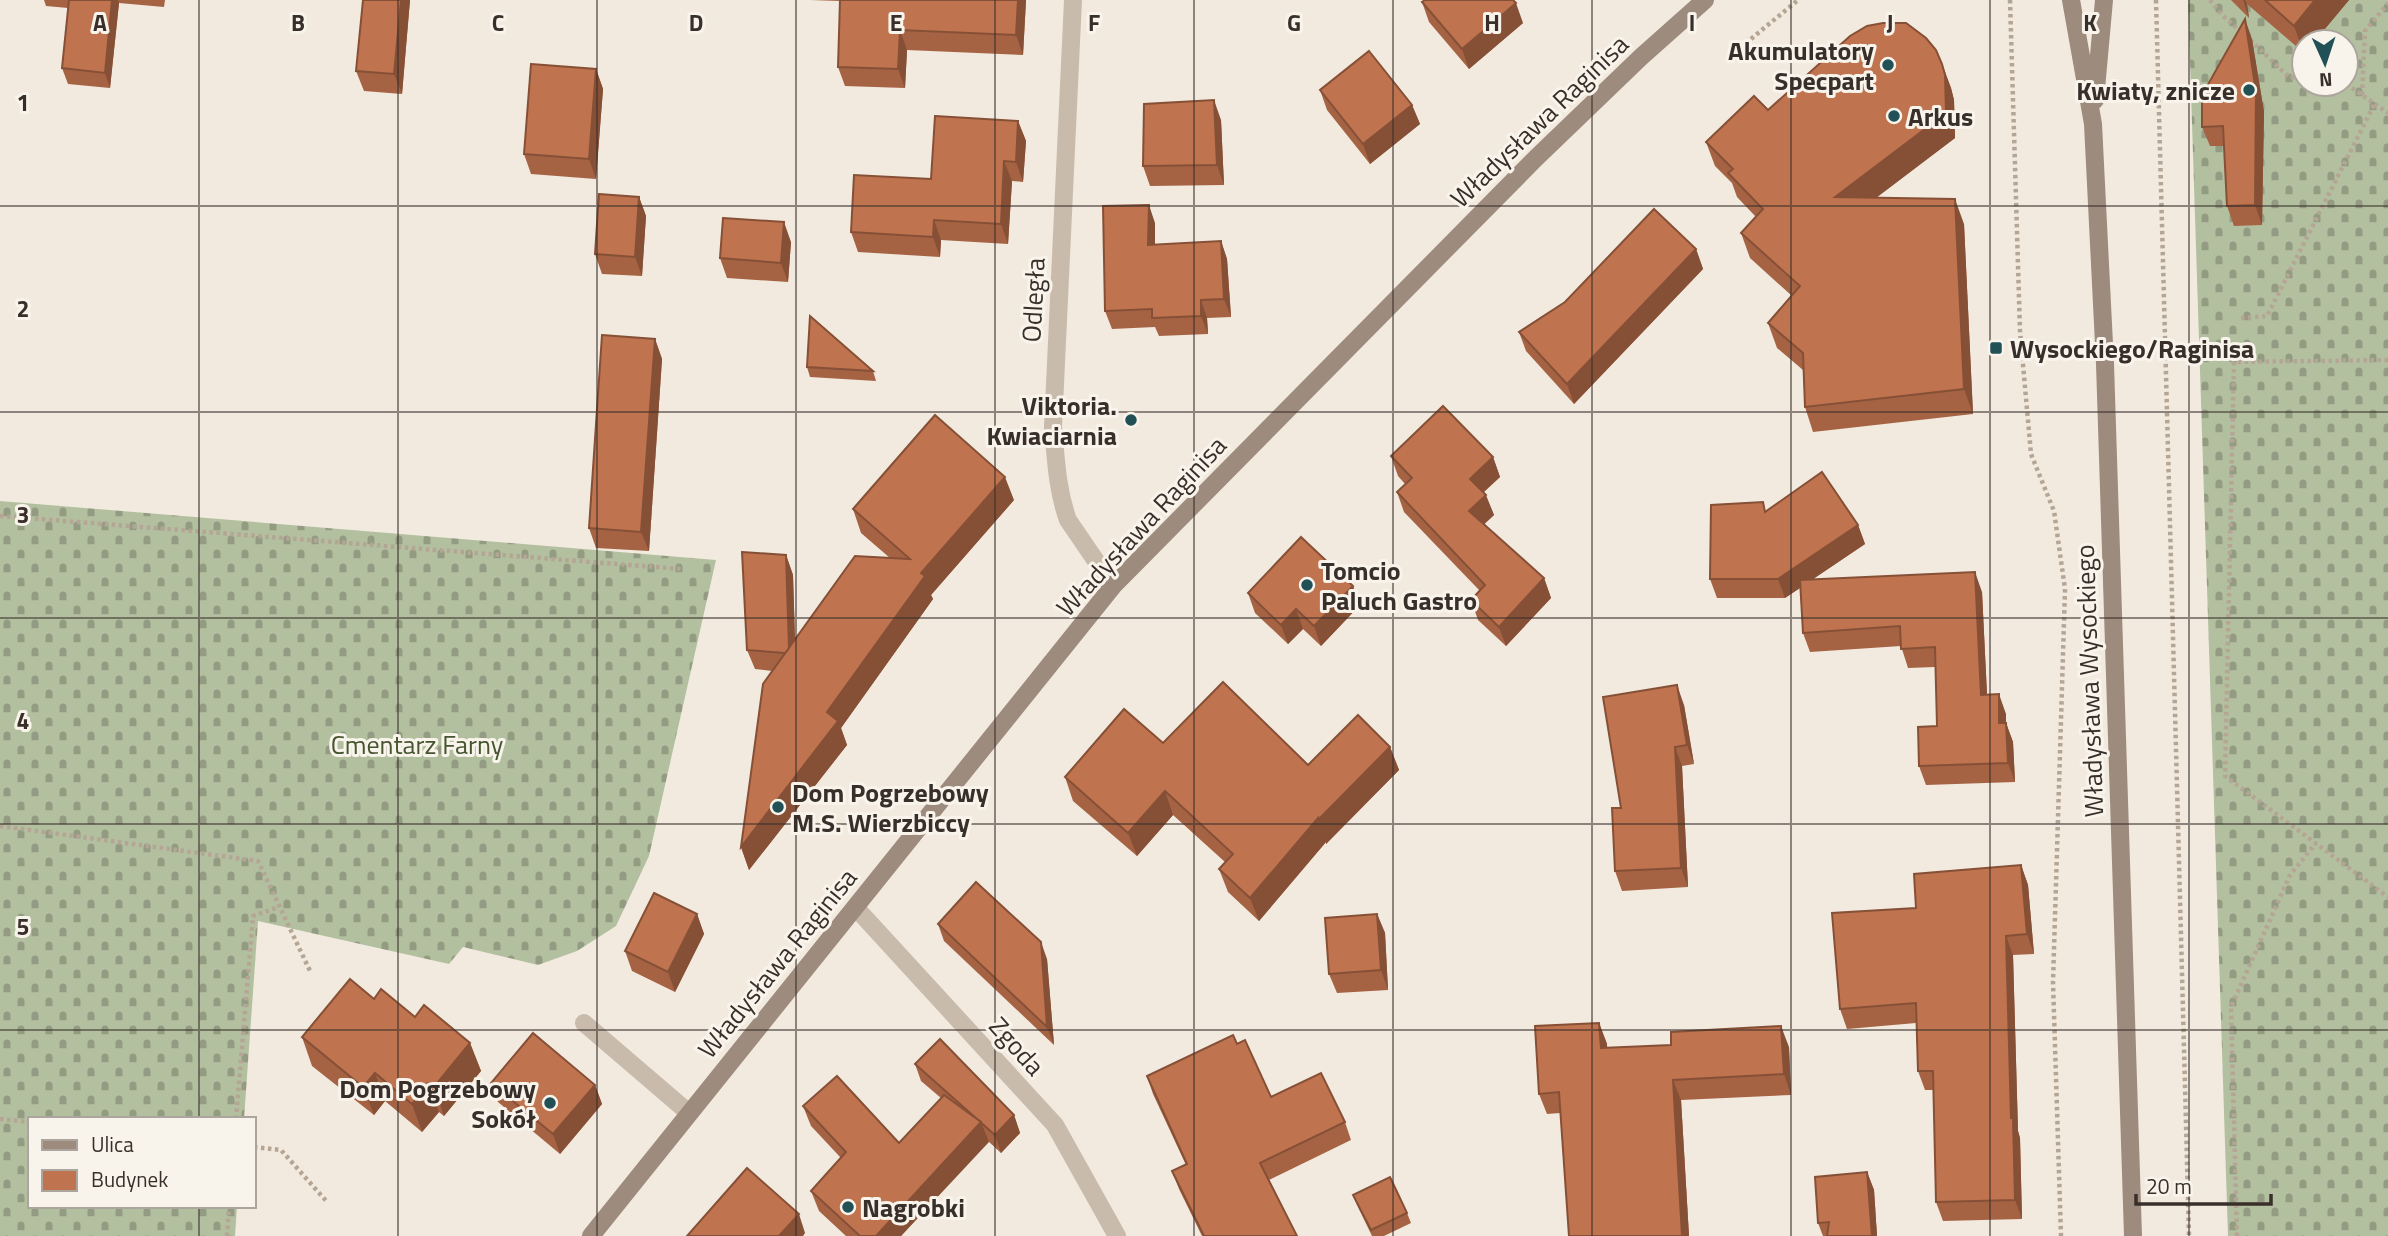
<svg xmlns="http://www.w3.org/2000/svg" width="2388" height="1236" font-family="'Titillium Web',sans-serif">
  <style>
    .cemetery { fill: url(#cemetery-stones); fill-rule: evenodd }
    .lines { fill: none; stroke-linecap: round; stroke-linejoin: round }
    .path { stroke: #b5a595; stroke-width: 4.5; stroke-dasharray: 3.5 3.5; stroke-linecap: butt }
    .lane { stroke: #c9bbab; stroke-width: 18 }
    .street { stroke: #c9bbab; stroke-width: 18 }
    .secondary { stroke: #9d8b7d; stroke-width: 18 }
    .wall { fill: #a56344 }
    .shaded-wall { fill: #865037 }
    .building { fill: #c0734f; stroke: #865037; stroke-width: 2 }
    .grid { fill: none; stroke: #382f2a; stroke-width: 2; stroke-opacity: 0.55 }
    .poi-dot { fill: #215057; stroke: #f9f4eb; stroke-width: 2.5 }
    .labels { text-anchor: middle; dominant-baseline: central; stroke-width: 6; stroke-linejoin: round; paint-order: stroke }
    .poi-label { font-size: 26px; font-weight: bold; fill: #382f2a; stroke: #f9f4eb; text-anchor: start }
    .street-label { font-size: 26px; fill: #382f2a; stroke: #f9f4eb }
    .park-label { font-size: 26px; fill: #44552f; stroke: #f9f4eb }
    .grid-label { font-size: 23px; text-anchor: middle; font-weight: bold; fill: #382f2a; stroke: #f9f4eb; stroke-width: 6; stroke-linejoin: round; paint-order: stroke }
  </style>
  <defs>
    <pattern id="cemetery-stones" width="16" height="16" patternUnits="userSpaceOnUse" patternTransform="scale(1.75)"><rect width="16" height="16" fill="#b3c09f"/><path d="M2 7V4a2 2 0 0 1 4 0v3zM10 15v-3a2 2 0 0 1 4 0v3z" fill="#939c82"/></pattern>
  </defs>
  <rect width="100%" height="100%" fill="#f2eadf"/>
  <!-- cemetery -->
  <g class="cemetery">
    <path d="M2188,0H2388V1236H2228ZM2304,42H2346V84H2304Z"/>
    <path d="M0,501L716,560L649,856L616,926L577,951L538,965L463,947L449,964L258,921L244,1119H30V1206H237L235,1236H0Z"/>
  </g>
  <g class="lines">
    <!-- path -->
    <g class="path">
      <path d="M2010,0L2020,331L2031,454L2054,511L2065,589L2053,982L2061,1236"/>
      <path d="M2156,0L2189,1236"/>
      <path d="M2210,0L2221,14L2243,34"/>
      <path d="M1751,39L1798,0"/>
      <path d="M2250,40L2290,78L2304,76"/>
      <path d="M2346,84L2388,113"/>
      <path d="M2362,95L2365,31L2388,3"/>
      <path d="M2241,318L2267,316L2375,103"/>
      <path d="M2388,360L2234,362L2225,776L2388,897"/>
      <path d="M0,516L681,569"/>
      <path d="M0,826L258,861L311,973"/>
      <path d="M0,1119L30,1122"/>
      <path d="M236,1119L253,916L279,907"/>
      <path d="M254,1147L281,1150L328,1203"/>
      <path d="M227,1236L229,1206"/>
      <path d="M2237,1236L2231,1007L2290,875L2316,843"/>
    </g>
    <!-- lane -->
    <path class="lane" d="M584,1023L689,1113"/>
    <!-- street -->
    <g class="street">
      <path d="M1073,0L1053,427C1056,459 1057,490 1068,520L1113,586"/>
      <path d="M856,908L1055,1125L1117,1236"/>
    </g>
    <!-- secondary -->
    <g class="secondary">
      <path d="M2071,0L2093,124L2105,364L2133,1236"/>
      <path d="M2095,100L2104,0"/>
      <path d="M591,1236L1113,586L1536,158L1641,57L1705,0"/>
    </g>
  </g>
  <!-- wall -->
  <g class="wall">
    <path d="M44,0H165L164,7L119,3L110,88L68,84L62,68L68,8L46,6Z"/>
    <path d="M363,0H410L402,94L364,91L356,71Z"/>
    <path d="M810,0H1026L1023,55L907,50L905,88L845,86L838,67L840,1Z"/>
    <path d="M2231,0H2349L2314,42H2304V53L2247,4L2249,18Z"/>
    <path d="M1422,2L1523,23L1469,69L1429,22Z"/>
    <path d="M2252,39L2264,112L2262,225L2234,226L2227,206L2224,146H2210L2202,127Z"/>
    <path d="M1942,64L1951,88L1954,100L1955,138L1876,198L1964,224L1973,414L1813,432L1805,407L1803,370L1777,348L1768,323L1792,296L1750,258L1741,233L1756,217L1737,197L1732,183L1715,166L1706,142L1768,110Z"/>
    <path d="M596,69L603,89L596,179L531,174L524,154Z"/>
    <path d="M1320,90L1412,105L1420,124L1370,164L1327,110Z"/>
    <path d="M1221,120L1224,185L1150,186L1143,166Z"/>
    <path d="M1018,121L1026,141L1023,182L1012,181L1008,244L941,240L940,257L858,252L851,232Z"/>
    <path d="M639,197L646,216L642,276L602,274L595,254Z"/>
    <path d="M1155,223V245L1221,241L1227,259L1231,317L1207,318L1208,334L1159,336L1155,327L1112,329L1105,311Z"/>
    <path d="M791,242L788,282L727,278L720,258Z"/>
    <path d="M1696,249L1703,269L1574,404L1526,351L1519,332Z"/>
    <path d="M655,339L662,359L649,551L596,548L589,528Z"/>
    <path d="M807,367L873,371L876,381L810,377Z"/>
    <path d="M1391,456L1493,457L1500,477L1484,492L1494,515L1484,524L1544,578L1551,598L1506,646L1478,620L1471,600L1480,591L1404,512L1397,492L1405,484L1398,476Z"/>
    <path d="M1014,500L931,595L933,599L841,728L847,745L749,870L741,847L772,671L755,669L747,650L786,555L793,575L795,639L890,558L861,533L853,509Z"/>
    <path d="M1766,511L1858,525L1865,544L1813,579L1982,592L1987,695L2006,714V723L2013,742L2015,782L1926,785L1919,766L1937,726L1935,667L1908,668L1901,646L1810,652L1803,633L1800,588L1785,598H1717L1710,579Z"/>
    <path d="M1353,586L1360,605L1321,646L1303,629L1288,644L1255,613L1248,593Z"/>
    <path d="M1684,705L1694,764L1682,766L1688,887L1622,891L1615,871L1621,808Z"/>
    <path d="M1163,743L1308,765L1390,747L1399,770L1326,844V842L1259,921L1228,892L1219,869L1225,862L1173,815L1137,856L1073,801L1065,777Z"/>
    <path d="M2021,865L2028,885L2034,954L2013,955L2018,1131L2020,1138L2022,1219L1943,1221L1936,1202L1934,1090H1925L1918,1071L1916,1023L1847,1029L1840,1009L1916,908Z"/>
    <path d="M697,914L704,934L675,992L632,971L625,951Z"/>
    <path d="M1377,914L1385,933L1388,990L1337,993L1329,974Z"/>
    <path d="M938,924L1047,959L1054,1045L944,941Z"/>
    <path d="M374,999L470,1043L481,1071L444,1116L439,1112L422,1132L385,1101L374,1115L312,1066L302,1037Z"/>
    <path d="M1599,1023L1607,1044V1048L1789,1047L1791,1095L1681,1100L1689,1236H1569L1560,1113L1547,1114L1539,1094Z"/>
    <path d="M1237,1044L1271,1097L1345,1122L1351,1140L1269,1180L1297,1236H1202L1179,1189L1172,1171L1186,1165L1153,1094L1147,1076Z"/>
    <path d="M915,1064L1014,1115L1020,1133L1001,1153L988,1141L901,1236H846L819,1211L811,1191L841,1158L811,1126L803,1106L899,1143L941,1098L921,1081Z"/>
    <path d="M491,1083L595,1085L602,1104L560,1154L498,1102Z"/>
    <path d="M1867,1172L1874,1190L1877,1236H1823L1818,1223Z"/>
    <path d="M1353,1195L1407,1213L1411,1223L1384,1236H1372L1357,1205Z"/>
  </g>
  <!-- shaded-wall -->
  <g class="shaded-wall">
    <path d="M112,0H118L119,3L110,88L105,73Z"/>
    <path d="M401,0H410L402,94L394,74Z"/>
    <path d="M1018,0H1026L1023,55L1016,35Z"/>
    <path d="M2243,0H2245L2247,4L2249,18Z"/>
    <path d="M2315,0H2349L2314,42H2304V53L2294,26Z"/>
    <path d="M1516,3L1523,23L1469,69L1462,49Z"/>
    <path d="M2245,19L2252,39L2264,112L2262,225L2255,205Z"/>
    <path d="M900,30L907,50L905,88L898,69Z"/>
    <path d="M1942,64L1951,88L1954,100L1955,138L1844,222L1835,197Z"/>
    <path d="M596,69L603,89L596,179L589,159Z"/>
    <path d="M1214,100L1221,120L1224,185L1217,165Z"/>
    <path d="M1412,105L1420,124L1370,164L1363,144Z"/>
    <path d="M1018,121L1026,141L1023,182L1016,162Z"/>
    <path d="M1004,161L1012,181L1008,244L1001,224Z"/>
    <path d="M639,197L646,216L642,276L635,257Z"/>
    <path d="M1955,199L1964,224L1973,414L1964,389Z"/>
    <path d="M1149,205L1155,223V263L1148,245Z"/>
    <path d="M934,220L941,240L940,257L933,237Z"/>
    <path d="M784,222L791,242L788,282L781,263Z"/>
    <path d="M1221,241L1227,259L1231,317L1224,299Z"/>
    <path d="M1696,249L1703,269L1574,404L1567,384Z"/>
    <path d="M1201,300L1207,318L1208,334L1201,316Z"/>
    <path d="M655,339L662,359L649,551L641,532Z"/>
    <path d="M1493,457L1500,477L1477,498L1470,479Z"/>
    <path d="M1005,477L1014,500L931,595L933,599L841,728L847,745L749,870L741,847L827,712L921,573Z"/>
    <path d="M1486,495L1494,515L1477,531L1469,511Z"/>
    <path d="M1858,525L1865,544L1785,598L1778,579Z"/>
    <path d="M786,555L793,575L796,673L789,653Z"/>
    <path d="M1975,572L1982,592L1988,715L1981,695Z"/>
    <path d="M1544,578L1551,598L1506,646L1499,627Z"/>
    <path d="M1353,586L1360,605L1321,646L1314,626Z"/>
    <path d="M1296,609L1303,629L1288,644L1281,625Z"/>
    <path d="M1677,685L1684,705L1694,764L1687,745Z"/>
    <path d="M1999,694L2006,714V743L1999,723Z"/>
    <path d="M2006,723L2013,742L2015,782L2008,763Z"/>
    <path d="M1390,747L1399,770L1326,844V842L1259,921L1250,898L1318,818Z"/>
    <path d="M1675,747L1682,766L1688,887L1681,868Z"/>
    <path d="M1165,791L1173,815L1137,856L1128,833Z"/>
    <path d="M2021,865L2028,885L2034,954L2027,934Z"/>
    <path d="M697,914L704,934L675,992L668,972Z"/>
    <path d="M1377,914L1385,933L1388,990L1381,970Z"/>
    <path d="M2006,936L2013,955L2018,1131L2020,1138L2022,1219L2015,1200L2011,1118Z"/>
    <path d="M1041,942L1047,959L1054,1045L1047,1027Z"/>
    <path d="M1599,1023L1607,1044L1608,1069L1601,1048Z"/>
    <path d="M1781,1026L1789,1047L1791,1095L1784,1074Z"/>
    <path d="M470,1043L481,1071L444,1116L434,1087Z"/>
    <path d="M375,1073L385,1101L374,1115L363,1087Z"/>
    <path d="M1673,1080L1681,1100L1689,1236H1682Z"/>
    <path d="M428,1083L439,1112L422,1132L412,1104Z"/>
    <path d="M595,1085L602,1104L560,1154L553,1134Z"/>
    <path d="M1014,1115L1020,1133L1001,1153L995,1135Z"/>
    <path d="M981,1122L989,1142L901,1236H876Z"/>
    <path d="M1867,1172L1874,1190L1877,1236H1872Z"/>
    <path d="M799,1214L805,1233L803,1236H779Z"/>
  </g>
  <!-- building -->
  <g class="building">
    <path d="M69,0H112L105,73L62,68Z"/>
    <path d="M363,0H401L394,74L356,71Z"/>
    <path d="M840,0H1018L1016,35L900,30L898,69L838,67Z"/>
    <path d="M1425,0H1513L1516,3L1462,49L1422,2Z"/>
    <path d="M2265,0H2315L2294,26Z"/>
    <path d="M2245,19L2256,92L2255,205L2227,206L2223,126L2202,127V95Z"/>
    <path d="M1883,23H1906L1926,38L1936,50L1942,64L1945,75L1946,113L1835,197L1955,199L1964,389L1805,407L1803,353L1768,323L1800,286L1741,233L1763,209L1728,173L1733,169L1706,142L1754,96L1768,110L1850,36L1867,26Z"/>
    <path d="M1369,51L1412,105L1363,144L1320,90Z"/>
    <path d="M531,64L596,69L589,159L524,154Z"/>
    <path d="M1214,100L1217,165L1143,166L1144,104Z"/>
    <path d="M935,116L1018,121L1016,162L1004,161L1001,224L934,220L933,237L851,232L854,175L931,179Z"/>
    <path d="M599,194L639,197L635,257L595,254Z"/>
    <path d="M1149,205L1148,245L1221,241L1224,299L1201,300V316L1152,318V309L1105,311L1103,206Z"/>
    <path d="M1654,209L1696,249L1567,384L1519,332L1565,302Z"/>
    <path d="M723,218L784,222L781,263L720,258Z"/>
    <path d="M810,316L873,371L807,367Z"/>
    <path d="M602,335L655,339L641,532L589,528Z"/>
    <path d="M1443,406L1493,457L1470,479L1486,495L1469,511L1544,578L1499,627L1471,600L1485,585L1397,492L1412,478L1391,456Z"/>
    <path d="M935,415L1005,477L921,573L925,576L827,712L838,721L741,847L763,684L855,556L910,559L853,509Z"/>
    <path d="M1822,472L1858,525L1778,579H1710L1711,505L1763,502L1765,512Z"/>
    <path d="M1301,537L1353,586L1314,626L1296,609L1281,625L1248,593Z"/>
    <path d="M742,552L786,555L789,648L785,653L747,650Z"/>
    <path d="M1975,572L1981,695L1999,694V723H2006L2008,763L1919,766L1918,727L1937,726L1935,647L1901,649L1900,626L1803,633L1800,580Z"/>
    <path d="M1223,682L1308,765L1358,715L1390,747L1318,820V818L1250,898L1219,869L1233,854L1165,791L1128,833L1065,777L1124,709L1163,743Z"/>
    <path d="M1677,685L1687,745L1675,747L1681,868L1615,871L1612,808H1621L1603,697Z"/>
    <path d="M2021,865L2027,934L2006,936L2011,1118H2013L2015,1200L1936,1202L1933,1071H1918L1916,1003L1840,1009L1832,913L1916,908L1914,874Z"/>
    <path d="M976,882L1041,942L1047,1027L938,924Z"/>
    <path d="M654,893L697,914L668,972L625,951Z"/>
    <path d="M1377,914L1381,970L1329,974L1325,918Z"/>
    <path d="M350,979L374,999L381,989L415,1017L424,1005L470,1043L434,1087L428,1083L412,1104L375,1073L363,1087L302,1037Z"/>
    <path d="M1599,1023L1601,1048L1671,1045V1032L1781,1026L1784,1074L1673,1080L1682,1236H1569L1559,1092L1539,1094L1535,1026Z"/>
    <path d="M533,1033L595,1085L553,1134L491,1083Z"/>
    <path d="M1233,1035L1237,1044L1245,1040L1271,1097L1321,1073L1345,1122L1260,1163L1297,1236H1204L1172,1171L1187,1164L1147,1076Z"/>
    <path d="M940,1039L1014,1115L995,1135L915,1064Z"/>
    <path d="M837,1076L899,1143L944,1095L981,1122L876,1236H860L811,1191L846,1152L803,1106Z"/>
    <path d="M747,1168L799,1214L779,1236H687Z"/>
    <path d="M1867,1172L1872,1236H1827L1829,1222L1818,1223L1815,1177Z"/>
    <path d="M1390,1177L1407,1213L1371,1230L1353,1195Z"/>
  </g>
  <!-- grid -->
  <path class="grid" d="M199,0V1119M398,0V1236M597,0V1236M796,0V1236M995,0V1236M1194,0V1236M1393,0V1236M1592,0V1236M1791,0V1236M1990,0V1236M2189,0V1236M0,206H2388M0,412H2388M0,618H2388M0,824H2388M0,1030H2388M199,1206V1236"/>
  <!-- markers -->
  <g class="poi-dot">
    <circle cx="1888" cy="65" r="7"/>
    <circle cx="2249" cy="90" r="7"/>
    <circle cx="1894" cy="116" r="7"/>
    <rect x="1989" y="341" width="14" height="14" rx="3.5"/>
    <circle cx="1131" cy="420" r="7"/>
    <circle cx="1307" cy="585" r="7"/>
    <circle cx="778" cy="807" r="7"/>
    <circle cx="550" cy="1103" r="7"/>
    <circle cx="848" cy="1207" r="7"/>
  </g>
  <g class="labels">
    <!-- poi labels -->
    <g class="poi-label">
      <text x="1874" y="50" text-anchor="end">Akumulatory<tspan x="1874" dy="30">Specpart</tspan></text>
      <text x="2235" y="90" text-anchor="end">Kwiaty, znicze</text>
      <text x="1908" y="116">Arkus</text>
      <text x="2010" y="348">Wysockiego/Raginisa</text>
      <text x="1117" y="405" text-anchor="end">Viktoria.<tspan x="1117" dy="30">Kwiaciarnia</tspan></text>
      <text x="1321" y="570">Tomcio<tspan x="1321" dy="30">Paluch Gastro</tspan></text>
      <text x="792" y="792">Dom Pogrzebowy<tspan x="792" dy="30">M.S. Wierzbiccy</tspan></text>
      <text x="536" y="1088" text-anchor="end">Dom Pogrzebowy<tspan x="536" dy="30">Sokół</tspan></text>
      <text x="862" y="1207">Nagrobki</text>
    </g>
    <!-- street labels -->
    <g class="street-label">
      <text transform="translate(1539 121) rotate(-44)">Władysława Raginisa</text>
      <text transform="translate(1033 300) rotate(-87)">Odległa</text>
      <text transform="translate(1141 526) rotate(-47)">Władysława Raginisa</text>
      <text transform="translate(2089 681) rotate(-92)">Władysława Wysockiego</text>
      <text transform="translate(777 963) rotate(-51)">Władysława Raginisa</text>
      <text transform="translate(1017 1046) rotate(48)">Zgoda</text>
    </g>
    <!-- park labels -->
    <g class="park-label">
      <text x="417" y="744">Cmentarz Farny</text>
    </g>
  </g>
  <g class="grid-label">
    <text x="100" y="31">A</text>
    <text x="298" y="31">B</text>
    <text x="498" y="31">C</text>
    <text x="696" y="31">D</text>
    <text x="896" y="31">E</text>
    <text x="1094" y="31">F</text>
    <text x="1294" y="31">G</text>
    <text x="1492" y="31">H</text>
    <text x="1692" y="31">I</text>
    <text x="1890" y="31">J</text>
    <text x="2090" y="31">K</text>
    <text x="23" y="111">1</text>
    <text x="23" y="317">2</text>
    <text x="23" y="523">3</text>
    <text x="23" y="729">4</text>
    <text x="23" y="935">5</text>
  </g>
  <!-- legend -->
  <rect x="28" y="1117" width="228" height="91" fill="#f9f4eb" stroke="#aca59e" stroke-width="2"/>
  <rect x="42" y="1140" width="35" height="10" fill="#9d8b7d" stroke="#aca59e" stroke-width="2"/>
  <text x="91" y="1152" font-size="21" fill="#382f2a">Ulica</text>
  <rect x="42" y="1170" width="35" height="21" fill="#c0734f" stroke="#aca59e" stroke-width="2"/>
  <text x="91" y="1187" font-size="21" fill="#382f2a">Budynek</text>
  <!-- north arrow -->
  <g transform="translate(2325 63) rotate(177)"><circle r="33" fill="#f9f4eb" stroke="#aca59e" stroke-width="2"/>
  <path d="M0-5L12 26L0 18L-12 26Z" fill="#215057"/>
  <text y="-10" font-size="19" font-weight="bold" text-anchor="middle" fill="#382f2a">N</text>
  </g>
  <!-- scale -->
  <path d="M2136 1194v10h135v-10" fill="none" stroke="#382f2a" stroke-width="3.5"/>
  <text x="2146" y="1194" font-size="21" fill="#382f2a" stroke="#f9f4eb" stroke-width="5" paint-order="stroke">20 m</text>
</svg>
